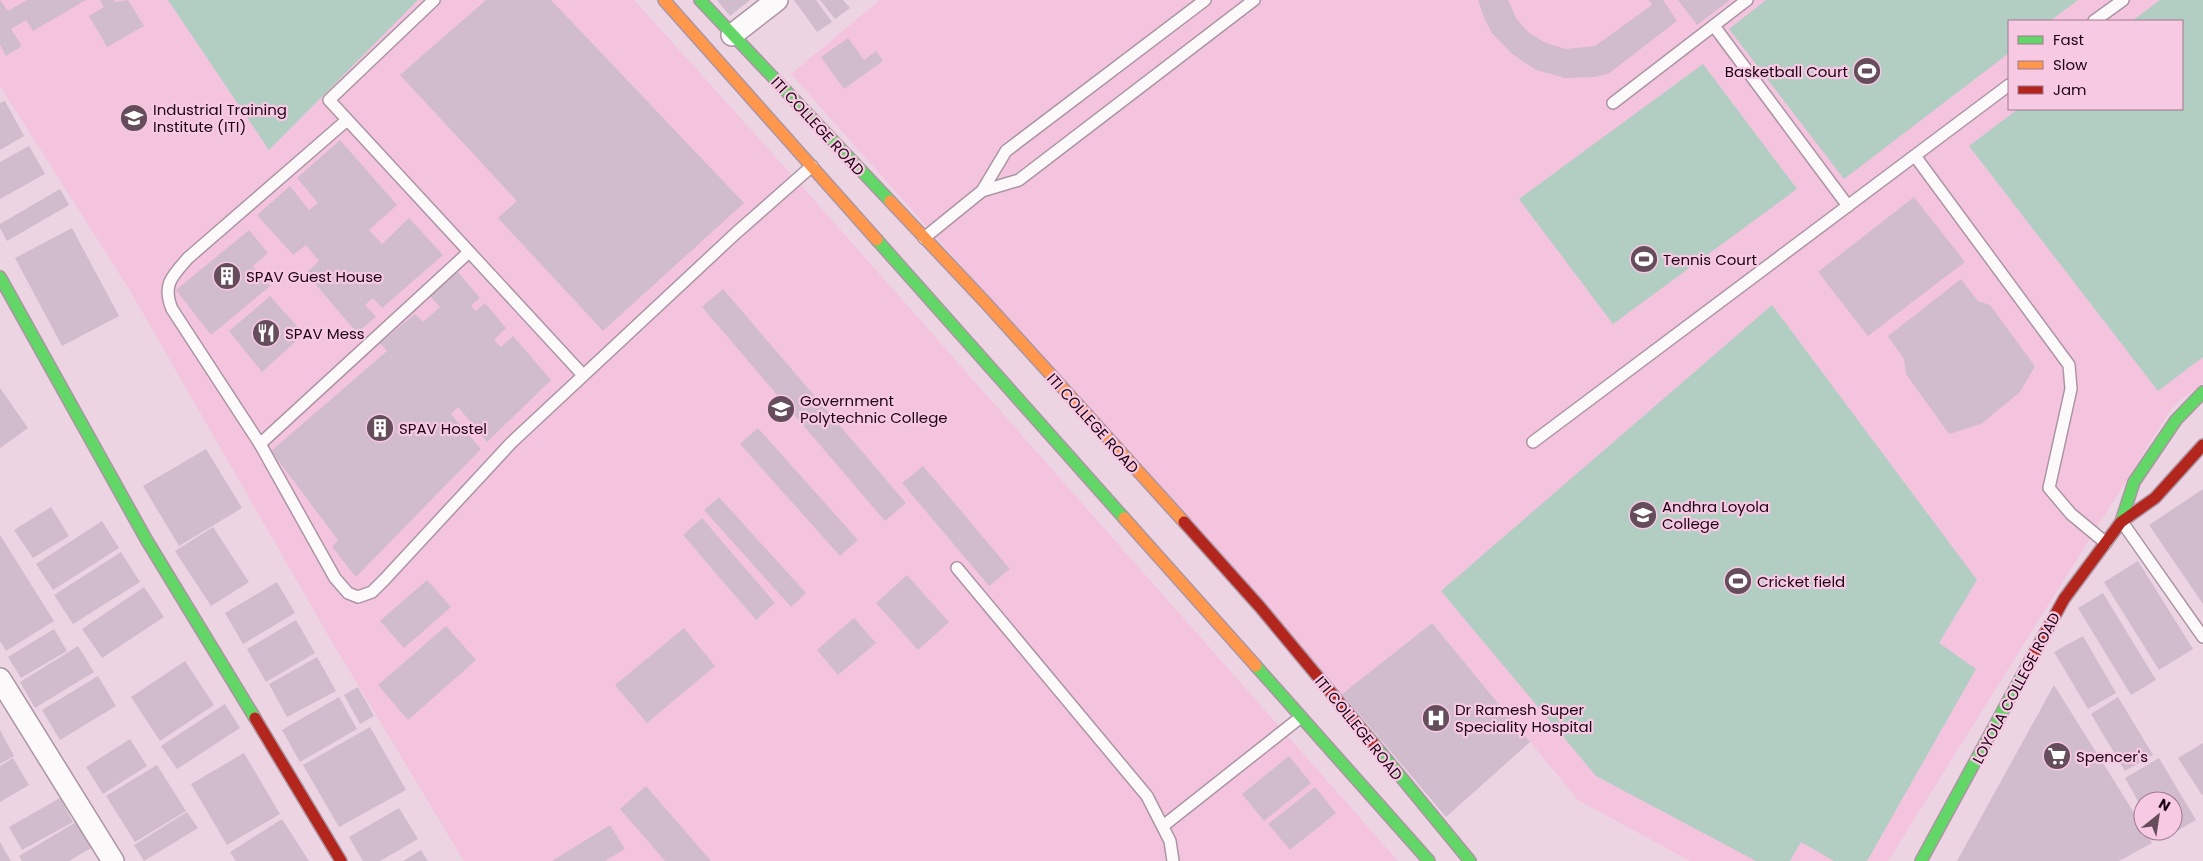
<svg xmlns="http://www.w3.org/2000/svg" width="2203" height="861" font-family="Poppins,sans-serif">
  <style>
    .built { fill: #f4c4df; fill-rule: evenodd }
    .green { fill: #b2cdc2 }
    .building { fill: #d1bcce }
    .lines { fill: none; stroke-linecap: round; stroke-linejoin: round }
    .lane-casing { stroke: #ac95a3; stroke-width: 14 }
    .street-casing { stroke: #ac95a3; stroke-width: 24 }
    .fast-casing { stroke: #ac95a3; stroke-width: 14 }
    .slow-casing { stroke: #ac95a3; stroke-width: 14 }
    .jam-casing { stroke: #ac95a3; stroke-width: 14 }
    .lane { stroke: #fcf9fb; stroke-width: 11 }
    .street { stroke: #fcf9fb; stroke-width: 21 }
    .fast { stroke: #63d668; stroke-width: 11 }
    .slow { stroke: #ff974d; stroke-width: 11 }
    .jam { stroke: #b3261e; stroke-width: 11 }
    .labels { text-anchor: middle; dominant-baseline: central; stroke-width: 4.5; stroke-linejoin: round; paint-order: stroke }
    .poi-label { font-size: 15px; fill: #1d0414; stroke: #f7c9e3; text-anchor: start }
    .street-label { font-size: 15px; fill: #1d0414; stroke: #f7c9e3 }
  </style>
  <rect width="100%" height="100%" fill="#ecd4e2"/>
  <!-- built -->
  <g class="built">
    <path d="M0,0H634L800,184L1398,861H464L328,635L129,289L0,86Z"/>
    <path d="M880,0H2203V383L2173,406L1888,861H1690L1578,800L1432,623L1342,694L791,74ZM2009,21H2182V109H2009Z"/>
  </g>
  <!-- green -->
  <g class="green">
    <path d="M168,0H418L269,150Z"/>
    <path d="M1766,0H2078L2050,21H2009V53L1844,179L1729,29Z"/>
    <path d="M2160,0H2203V357L2158,391L1969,146L2018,109H2182V21H2132Z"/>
    <path d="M1703,64L1797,189L1613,324L1519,199Z"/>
    <path d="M1772,305L1977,580L1939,643L1976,669L1867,861H1834L1801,842L1790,861H1756L1596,776L1441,591Z"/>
  </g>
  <!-- building -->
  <g class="building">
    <path d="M0,0L8,11L27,0H86L33,31L26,20L11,29L22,46L6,56L0,45Z"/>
    <path d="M100,0H114L115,2L128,0L144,26L107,47L89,16L104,7Z"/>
    <path d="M486,0H551L744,203L603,331L498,218L517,201L400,75Z"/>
    <path d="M717,0H750L730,16Z"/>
    <path d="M794,0H816L832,22L817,32Z"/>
    <path d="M820,0H843L850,8L835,19Z"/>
    <path d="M1478,0H1508L1516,18L1529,33L1546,43L1566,49L1595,46L1652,5L1649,0H1663L1677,21L1608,74L1594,77L1565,78L1536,70L1512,54L1492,33L1485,20Z"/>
    <path d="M1678,0H1730L1697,25Z"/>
    <path d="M848,38L864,60L876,51L883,61L844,89L821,57Z"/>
    <path d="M5,101L24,136L0,150V103Z"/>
    <path d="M340,140L397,205L369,230L382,244L409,218L443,255L382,308L373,298L365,305L376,317L357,333L306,273L319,261L306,245L293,255L257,215L290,186L309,210L318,203L297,178Z"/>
    <path d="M29,146L45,174L0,199V162Z"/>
    <path d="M60,189L69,205L7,241L0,228V224Z"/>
    <path d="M1914,197L1965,262L1868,336L1818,272Z"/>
    <path d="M72,228L119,316L62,346L15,258Z"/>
    <path d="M249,230L268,253L253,266L270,286L211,335L176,290Z"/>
    <path d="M458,272L480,298L471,306L476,311L485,303L506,328L494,340L501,347L513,336L551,380L487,442L458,407L451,414L481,449L356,577L332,547L338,540L271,451L387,351L380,343L415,314L423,322L440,307L430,296Z"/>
    <path d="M1961,279L1978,301L1990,305L2035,366L2020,392L1981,424L1949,434L1906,374L1904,359L1888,336Z"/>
    <path d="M723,289L906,503L885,521L702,307Z"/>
    <path d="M270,296L304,334L262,372L229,331Z"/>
    <path d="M0,388L28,428L0,448Z"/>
    <path d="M758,428L858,540L840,556L740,444Z"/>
    <path d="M206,449L242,508L179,546L143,486Z"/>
    <path d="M923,466L1010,569L989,586L902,483Z"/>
    <path d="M2203,489V604L2149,525Z"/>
    <path d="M719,497L806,593L791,607L704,510Z"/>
    <path d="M51,507L69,536L33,558L14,530Z"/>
    <path d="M702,518L775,603L756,620L683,535Z"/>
    <path d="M102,521L119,548L53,590L36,564Z"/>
    <path d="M213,527L249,582L211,606L175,551Z"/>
    <path d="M0,535L54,621L6,651L0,641Z"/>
    <path d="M121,552L140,582L73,624L54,595Z"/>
    <path d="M2138,561L2193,649L2159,670L2104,582Z"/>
    <path d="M907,575L949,622L918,650L876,603Z"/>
    <path d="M427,580L451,607L404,648L380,621Z"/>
    <path d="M277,582L295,613L243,644L225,613Z"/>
    <path d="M144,587L164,617L102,658L82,629Z"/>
    <path d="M2103,593L2156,680L2131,695L2078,608Z"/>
    <path d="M854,618L876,643L838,675L817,650Z"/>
    <path d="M296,620L315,653L266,682L247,649Z"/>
    <path d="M1432,623L1530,742L1446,817L1342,694Z"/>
    <path d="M446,626L476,660L408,720L378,685Z"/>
    <path d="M684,628L715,666L647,723L615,685Z"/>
    <path d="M54,629L67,651L21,678L8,657Z"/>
    <path d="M2083,636L2116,693L2088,709L2054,652Z"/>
    <path d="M78,646L94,672L35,708L20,682Z"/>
    <path d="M317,657L336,691L287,717L269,684Z"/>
    <path d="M185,661L214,705L160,741L131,697Z"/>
    <path d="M98,676L116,706L60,740L42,710Z"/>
    <path d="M2054,685L2143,827V831H2145L2152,843L2119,861H1957Z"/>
    <path d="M358,687L374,716L360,724L344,695Z"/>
    <path d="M339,697L357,729L300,762L282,730Z"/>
    <path d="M2118,697L2153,755L2125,771L2091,714Z"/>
    <path d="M225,704L240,728L177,769L161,746Z"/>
    <path d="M370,727L406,790L339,827L303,765Z"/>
    <path d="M0,730L14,756L0,764Z"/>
    <path d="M130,739L147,766L103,794L86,767Z"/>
    <path d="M2203,743V794L2202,795L2178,758Z"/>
    <path d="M244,753L280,814L227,845L191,784Z"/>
    <path d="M1289,756L1311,783L1264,821L1242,794Z"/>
    <path d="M13,758L29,785L0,802V766Z"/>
    <path d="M2159,758L2196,820L2161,840L2155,831H2173V801H2143V810L2125,778Z"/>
    <path d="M157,765L186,811L135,842L106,796Z"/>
    <path d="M646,786L711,861H665L620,809Z"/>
    <path d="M1315,787L1336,813L1290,850L1268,824Z"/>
    <path d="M60,798L73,822L22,850L9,827Z"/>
    <path d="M399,808L418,839L380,861H363L349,837Z"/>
    <path d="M187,812L198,828L144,861L134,845Z"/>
    <path d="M282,819L309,861H236L230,852Z"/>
    <path d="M78,821L93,847L69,861H22L19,856Z"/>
    <path d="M610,825L625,849L605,861H552Z"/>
    <path d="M0,842L11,861H0Z"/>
    <path d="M421,850L428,861H403Z"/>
  </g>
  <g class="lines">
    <defs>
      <g id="lane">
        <path d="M434,0L329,100L583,375"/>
        <path d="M2094,21L2123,0"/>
        <path d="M1714,26L1848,206"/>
        <path d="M1613,103L1747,0"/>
        <path d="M347,120L188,258C172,276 162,285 172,309L260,444L335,578L348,593L358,597L372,592L385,579L511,443L736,233L812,166"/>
        <path d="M1915,156L2069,365L2071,389L2049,488L2071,514L2106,543"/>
        <path d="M982,191L1019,180L1254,0"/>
        <path d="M924,238L982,191L1006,151L1205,0"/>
        <path d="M1533,442L2009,85"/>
        <path d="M260,444L469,252"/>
        <path d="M2122,522L2203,637"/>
        <path d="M957,568L1147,796L1170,841L1173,861"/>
        <path d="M1163,826L1301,717"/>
      </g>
      <g id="street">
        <path d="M732,35L777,0"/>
        <path d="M0,679L113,861"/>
      </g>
      <g id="fast">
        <path d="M700,0L890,201"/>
        <path d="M877,240L1124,518"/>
        <path d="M0,277L146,539L255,718"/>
        <path d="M2121,522L2134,482L2176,420L2203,392"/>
        <path d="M1256,666L1429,861"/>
        <path d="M1373,743L1470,861"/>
        <path d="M1921,861L2031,659"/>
      </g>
      <g id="slow">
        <path d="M664,0L877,240"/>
        <path d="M890,201L985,302L1184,522"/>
        <path d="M1124,518L1256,666"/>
      </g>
      <g id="jam">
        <path d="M1184,522L1260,607L1373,743"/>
        <path d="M2031,659L2064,599L2121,522L2155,498L2203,445"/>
        <path d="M255,718L341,861"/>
      </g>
    </defs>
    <!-- lane casing -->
    <use href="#lane" class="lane-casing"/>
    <!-- street casing -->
    <use href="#street" class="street-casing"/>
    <!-- fast casing -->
    <use href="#fast" class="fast-casing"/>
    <!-- slow casing -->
    <use href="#slow" class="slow-casing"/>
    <!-- jam casing -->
    <use href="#jam" class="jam-casing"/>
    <!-- lane -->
    <use href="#lane" class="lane"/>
    <!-- street -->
    <use href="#street" class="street"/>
    <!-- fast -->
    <use href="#fast" class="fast"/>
    <!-- slow -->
    <use href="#slow" class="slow"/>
    <!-- jam -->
    <use href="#jam" class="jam"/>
  </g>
  <!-- icons -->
  <defs>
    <symbol id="stadium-disc" viewBox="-11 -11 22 22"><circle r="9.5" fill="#654d5c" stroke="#f7c9e3"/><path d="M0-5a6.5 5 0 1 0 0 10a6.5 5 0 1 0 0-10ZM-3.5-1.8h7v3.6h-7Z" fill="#fff"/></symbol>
    <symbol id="university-disc" viewBox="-11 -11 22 22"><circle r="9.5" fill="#654d5c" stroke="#f7c9e3"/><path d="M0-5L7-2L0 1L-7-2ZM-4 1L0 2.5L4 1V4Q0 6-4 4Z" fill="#fff"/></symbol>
    <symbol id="building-disc" viewBox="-11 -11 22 22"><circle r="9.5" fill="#654d5c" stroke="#f7c9e3"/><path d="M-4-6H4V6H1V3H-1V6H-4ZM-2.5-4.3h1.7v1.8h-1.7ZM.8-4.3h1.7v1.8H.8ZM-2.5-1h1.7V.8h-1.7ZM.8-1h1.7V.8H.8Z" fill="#fff"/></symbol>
    <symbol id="restaurant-disc" viewBox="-11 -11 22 22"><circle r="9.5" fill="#654d5c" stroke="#f7c9e3"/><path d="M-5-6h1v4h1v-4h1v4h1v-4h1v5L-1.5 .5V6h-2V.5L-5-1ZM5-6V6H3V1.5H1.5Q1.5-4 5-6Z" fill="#fff"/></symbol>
    <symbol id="hospital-disc" viewBox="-11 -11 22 22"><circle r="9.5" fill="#654d5c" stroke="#f7c9e3"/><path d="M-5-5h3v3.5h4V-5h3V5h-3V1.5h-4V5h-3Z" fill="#fff"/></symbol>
    <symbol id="supermarket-disc" viewBox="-11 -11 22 22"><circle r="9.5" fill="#654d5c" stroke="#f7c9e3"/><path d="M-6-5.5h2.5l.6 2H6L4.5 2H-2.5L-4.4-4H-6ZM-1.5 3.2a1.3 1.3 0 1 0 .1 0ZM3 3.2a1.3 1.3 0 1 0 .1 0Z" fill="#fff"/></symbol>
  </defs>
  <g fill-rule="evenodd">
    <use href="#stadium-disc" x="1851" y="55" width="32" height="32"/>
    <use href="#university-disc" x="118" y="102" width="32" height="32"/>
    <use href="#stadium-disc" x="1628" y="243" width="32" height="32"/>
    <use href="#building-disc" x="211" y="260" width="32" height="32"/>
    <use href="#restaurant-disc" x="250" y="317" width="32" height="32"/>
    <use href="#university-disc" x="765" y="393" width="32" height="32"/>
    <use href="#building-disc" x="364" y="412" width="32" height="32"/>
    <use href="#university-disc" x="1627" y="499" width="32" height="32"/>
    <use href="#stadium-disc" x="1722" y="565" width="32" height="32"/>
    <use href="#hospital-disc" x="1420" y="702" width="32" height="32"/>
    <use href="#supermarket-disc" x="2041" y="740" width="32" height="32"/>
  </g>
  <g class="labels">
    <!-- poi labels -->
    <g class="poi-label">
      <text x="1848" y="71" text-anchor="end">Basketball Court</text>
      <text x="153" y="109">Industrial Training<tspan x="153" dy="17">Institute (ITI)</tspan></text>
      <text x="1663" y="259">Tennis Court</text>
      <text x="246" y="276">SPAV Guest House</text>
      <text x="285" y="333">SPAV Mess</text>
      <text x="800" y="400">Government<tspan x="800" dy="17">Polytechnic College</tspan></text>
      <text x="399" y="428">SPAV Hostel</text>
      <text x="1662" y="506">Andhra Loyola<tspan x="1662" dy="17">College</tspan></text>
      <text x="1757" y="581">Cricket field</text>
      <text x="1455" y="709">Dr Ramesh Super<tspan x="1455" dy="17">Speciality Hospital</tspan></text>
      <text x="2076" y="756">Spencer's</text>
    </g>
    <!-- street labels -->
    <g class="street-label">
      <text transform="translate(818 126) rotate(47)">ITI COLLEGE ROAD</text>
      <text transform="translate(1093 423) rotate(48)">ITI COLLEGE ROAD</text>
      <text transform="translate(2016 688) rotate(-62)">LOYOLA COLLEGE ROAD</text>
      <text transform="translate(1359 728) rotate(51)">ITI COLLEGE ROAD</text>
    </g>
  </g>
  <!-- legend -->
  <rect x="2008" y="20" width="175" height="90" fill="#f7c9e3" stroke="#a07a90"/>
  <rect x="2018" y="36" width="25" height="8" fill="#63d668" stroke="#a07a90"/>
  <text x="2053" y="45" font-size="15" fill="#1d0414">Fast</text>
  <rect x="2018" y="61" width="25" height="8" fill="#ff974d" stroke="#a07a90"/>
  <text x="2053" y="70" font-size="15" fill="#1d0414">Slow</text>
  <rect x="2018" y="86" width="25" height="8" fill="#b3261e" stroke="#a07a90"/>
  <text x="2053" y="95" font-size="15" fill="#1d0414">Jam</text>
  <!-- north arrow -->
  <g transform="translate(2158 816) rotate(30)"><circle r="24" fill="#f7c9e3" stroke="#a07a90"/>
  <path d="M0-4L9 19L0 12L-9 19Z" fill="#654d5c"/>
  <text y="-8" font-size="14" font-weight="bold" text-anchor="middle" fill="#1d0414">N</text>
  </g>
</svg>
